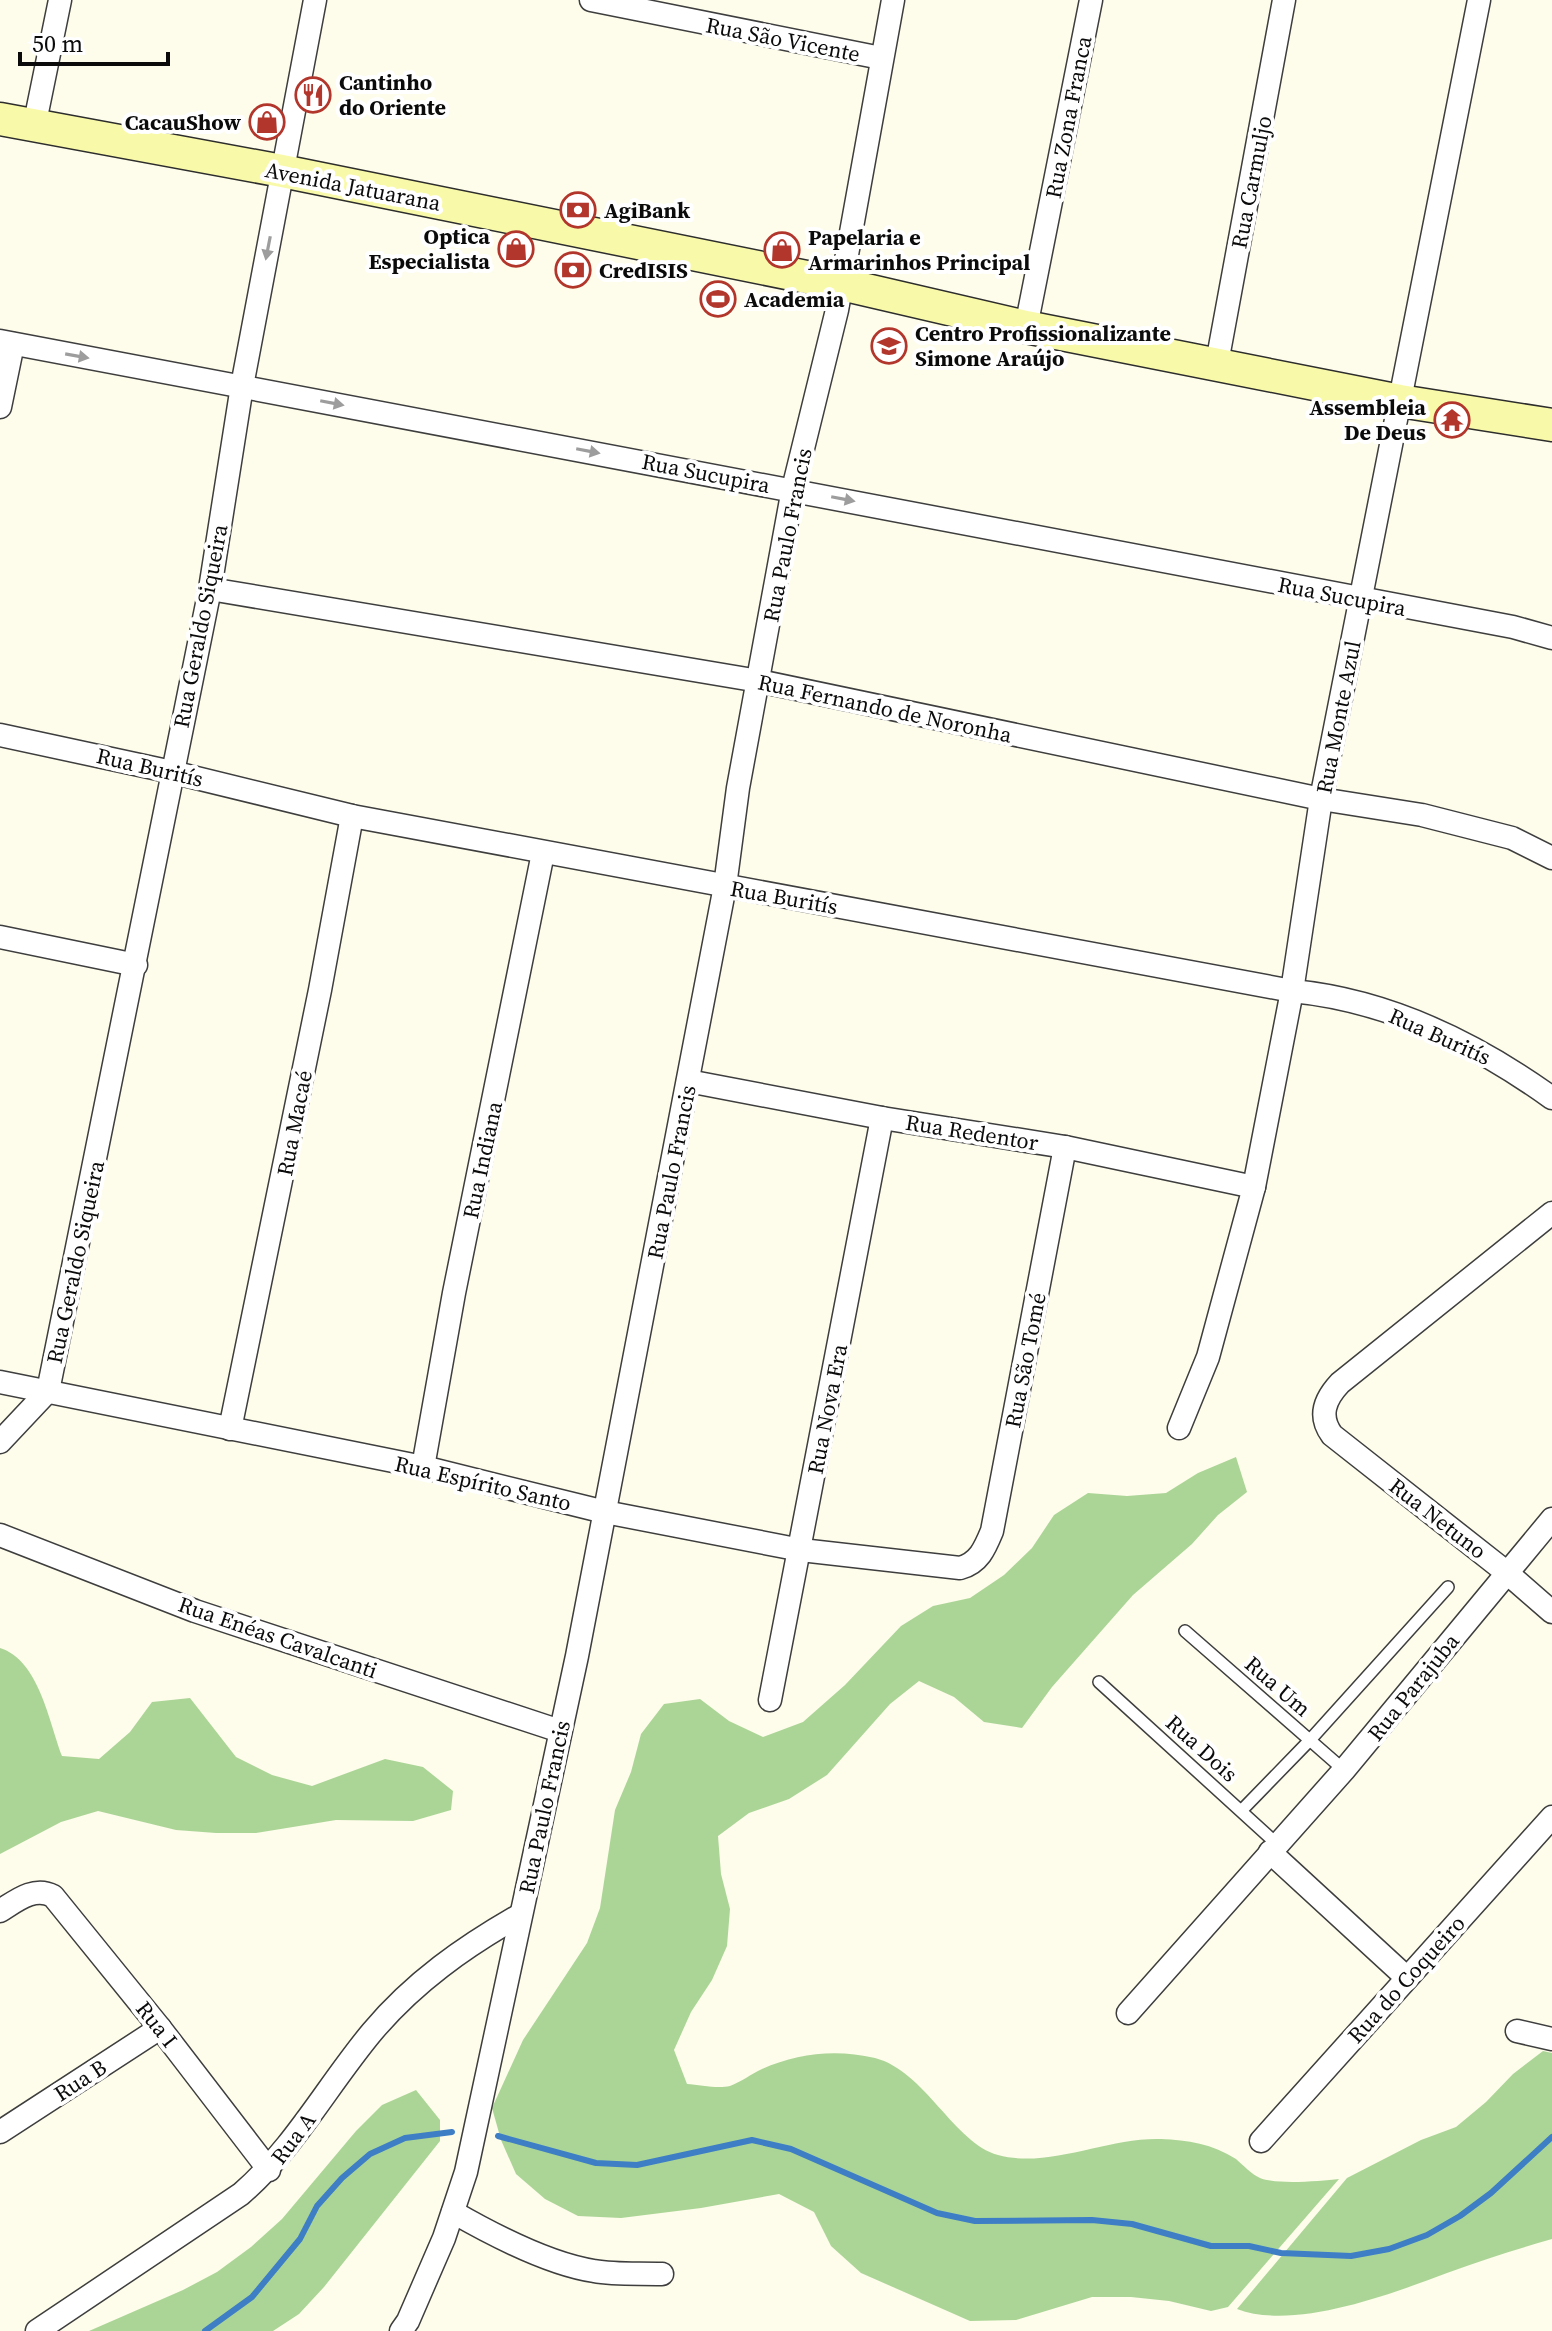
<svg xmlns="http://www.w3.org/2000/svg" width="1552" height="2331" font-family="'Source Serif 4',serif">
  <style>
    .forest { fill: #abd597 }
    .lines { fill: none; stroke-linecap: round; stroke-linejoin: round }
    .stream { stroke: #3d7ec5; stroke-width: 6 }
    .lane-casing { stroke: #3e3e3e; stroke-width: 14 }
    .street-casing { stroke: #3e3e3e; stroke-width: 25 }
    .secondary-casing { stroke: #2d2d2d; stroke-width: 35 }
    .lane { stroke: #fff; stroke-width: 11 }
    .street { stroke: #fff; stroke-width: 22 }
    .secondary { stroke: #f9faa9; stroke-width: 32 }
    .oneway { fill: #9d9d9d }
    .labels { text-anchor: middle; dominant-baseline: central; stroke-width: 8; stroke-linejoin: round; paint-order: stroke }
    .street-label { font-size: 22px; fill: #0b0b0b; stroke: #fff }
    .poi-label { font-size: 22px; font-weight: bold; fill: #0b0b0b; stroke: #fff; text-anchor: start }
  </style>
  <rect width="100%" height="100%" fill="#fefcea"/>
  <!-- forest -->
  <g class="forest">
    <path d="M1236,1457L1247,1492L1218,1515L1192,1544L1133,1595L1052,1687L1022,1728L984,1722L954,1697L919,1681L890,1704L827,1775L789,1799L749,1813L718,1836L721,1874L730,1909L727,1946L712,1980L691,2012L674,2050L687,2084C700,2085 718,2089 730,2086C741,2082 751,2074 762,2069C798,2053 836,2049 875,2058C925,2071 954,2143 998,2155C1049,2169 1108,2137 1161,2139C1187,2140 1213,2144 1236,2159C1243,2165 1251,2174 1260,2178C1277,2185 1320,2181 1339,2179L1228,2307L1211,2311L1169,2301L1131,2297H1092L1016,2320L970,2321L861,2273L831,2246L814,2212L779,2194L701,2208L621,2218L578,2216L545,2199L516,2174L501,2140L492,2108L523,2040L587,1943L600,1908L615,1810L631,1772L641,1734L664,1704L700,1699L729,1721L763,1737L803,1722L845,1685L901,1626L933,1606L970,1598L1004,1575L1032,1548L1054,1515L1088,1493L1127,1496L1166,1493L1198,1473Z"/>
    <path d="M0,1648C39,1660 49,1722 62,1756L99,1759L130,1732L152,1702L190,1698L236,1757L272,1775L312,1786L385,1759L423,1767L453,1791L451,1810L413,1821L336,1820L256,1833H216L176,1830L98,1811L61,1822L0,1854Z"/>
    <path d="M1543,2051L1552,2053V2239C1517,2249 1482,2260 1447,2273C1391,2294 1294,2331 1237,2309L1347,2178L1421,2140L1456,2127L1486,2102L1513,2074Z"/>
    <path d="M416,2090L440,2120V2141L324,2287L299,2314L273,2331H89L183,2290L217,2272L251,2247L282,2219L356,2131L382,2105Z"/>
  </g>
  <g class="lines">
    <!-- stream -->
    <g class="stream">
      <path d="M498,2136L596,2163L637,2165L752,2140L791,2149L937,2213L975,2221L1092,2220L1132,2224L1211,2246H1249L1281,2253L1351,2256L1389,2249L1427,2235L1460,2216L1491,2193L1552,2137"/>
      <path d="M205,2331L252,2297L300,2239L317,2206L342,2178L370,2154L405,2138L452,2132"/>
    </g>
    <defs>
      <g id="lane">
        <path d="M1185,1631L1344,1770"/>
        <path d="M1099,1682L1277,1844"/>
        <path d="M1242,1810L1310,1740L1448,1587"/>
      </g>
      <g id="street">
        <path d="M591,0L881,58"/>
        <path d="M34,127L60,0"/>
        <path d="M1026,327L1091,0"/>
        <path d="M0,341L1513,627L1552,638"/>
        <path d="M1217,363L1284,0"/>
        <path d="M0,407L13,344"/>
        <path d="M210,589L759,681L1321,799L1422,815L1512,838L1552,858"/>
        <path d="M0,735L172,772L352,816L1292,991C1388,1000 1474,1042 1552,1098"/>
        <path d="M0,937L136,965"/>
        <path d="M688,1081L882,1118L1065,1147L1254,1187"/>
        <path d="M1552,1213L1340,1383C1325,1399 1318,1416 1332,1435L1506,1572L1552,1612"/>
        <path d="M0,1382L423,1467L605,1512L801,1550L960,1568C979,1563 985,1548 992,1531L1065,1147"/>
        <path d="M1179,1428L1208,1357L1254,1187L1292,991L1321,799L1479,0"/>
        <path d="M230,1429L320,990L352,816"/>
        <path d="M0,1442L48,1391L210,589L242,386L315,0"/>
        <path d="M423,1467L454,1293L543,853"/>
        <path d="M0,1535L195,1611L560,1731"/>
        <path d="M770,1700L882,1118"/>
        <path d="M1270,1852L1407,1978"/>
        <path d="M0,1911C16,1901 34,1886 53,1896L160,2028L269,2170"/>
        <path d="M1128,2013L1344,1770L1552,1519"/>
        <path d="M1517,2031L1552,2039"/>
        <path d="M0,2132L160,2028"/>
        <path d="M1261,2141L1552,1817"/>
        <path d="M453,2212C493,2235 548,2264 594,2271C616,2275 640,2273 662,2274"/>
        <path d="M37,2331L241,2194C295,2147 327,2086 372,2032C414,1982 464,1947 520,1915"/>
        <path d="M401,2331L408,2321L444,2238L466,2172L577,1656L725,886L738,788L793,489L837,310L893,0"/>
      </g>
      <path id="secondary" d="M0,119L282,171L841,284L1026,327L1400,401L1552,425"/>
    </defs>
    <!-- lane casing -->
    <use href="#lane" class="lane-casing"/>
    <!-- street casing -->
    <use href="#street" class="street-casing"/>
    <!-- secondary casing -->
    <use href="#secondary" class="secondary-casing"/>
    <!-- lane -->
    <use href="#lane" class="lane"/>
    <!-- street -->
    <use href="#street" class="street"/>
    <!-- secondary -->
    <use href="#secondary" class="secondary"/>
  </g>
  <!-- one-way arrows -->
  <defs><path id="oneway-solid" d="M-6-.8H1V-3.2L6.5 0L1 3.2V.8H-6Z" transform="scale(2)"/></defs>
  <g class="oneway">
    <use href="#oneway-solid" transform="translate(268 248) rotate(101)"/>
    <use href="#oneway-solid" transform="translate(77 356) rotate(10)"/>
    <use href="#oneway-solid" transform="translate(332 403) rotate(11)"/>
    <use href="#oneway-solid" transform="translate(588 451) rotate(11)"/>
    <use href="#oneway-solid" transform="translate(843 499) rotate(11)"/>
  </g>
  <!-- icons -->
  <defs>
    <symbol id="restaurant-ring" viewBox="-11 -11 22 22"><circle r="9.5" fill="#fff" stroke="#b2362c" stroke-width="1.5"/><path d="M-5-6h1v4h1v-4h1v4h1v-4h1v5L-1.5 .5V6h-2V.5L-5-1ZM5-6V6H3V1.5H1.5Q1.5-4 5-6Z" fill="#b2362c"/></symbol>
    <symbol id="shop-ring" viewBox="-11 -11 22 22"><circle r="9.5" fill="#fff" stroke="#b2362c" stroke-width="1.5"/><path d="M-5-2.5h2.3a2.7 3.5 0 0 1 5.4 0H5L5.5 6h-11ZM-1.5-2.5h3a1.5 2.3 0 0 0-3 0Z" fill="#b2362c"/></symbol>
    <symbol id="bank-ring" viewBox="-11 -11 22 22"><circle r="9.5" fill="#fff" stroke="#b2362c" stroke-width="1.5"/><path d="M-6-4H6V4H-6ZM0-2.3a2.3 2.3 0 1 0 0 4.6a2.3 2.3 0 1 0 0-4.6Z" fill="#b2362c"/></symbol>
    <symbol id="stadium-ring" viewBox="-11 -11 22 22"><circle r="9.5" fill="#fff" stroke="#b2362c" stroke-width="1.5"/><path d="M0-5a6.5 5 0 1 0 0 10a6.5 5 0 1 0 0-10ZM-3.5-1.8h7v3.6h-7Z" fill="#b2362c"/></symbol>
    <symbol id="university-ring" viewBox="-11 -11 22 22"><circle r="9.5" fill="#fff" stroke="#b2362c" stroke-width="1.5"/><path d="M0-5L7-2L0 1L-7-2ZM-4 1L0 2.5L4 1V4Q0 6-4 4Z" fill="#b2362c"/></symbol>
    <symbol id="temple-ring" viewBox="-11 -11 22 22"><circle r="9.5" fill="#fff" stroke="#b2362c" stroke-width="1.5"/><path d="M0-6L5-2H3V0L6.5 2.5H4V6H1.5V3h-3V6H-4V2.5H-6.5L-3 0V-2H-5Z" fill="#b2362c"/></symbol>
  </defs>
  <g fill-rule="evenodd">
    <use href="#restaurant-ring" x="293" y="75" width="40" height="40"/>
    <use href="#shop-ring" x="247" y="102" width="40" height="40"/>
    <use href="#bank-ring" x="558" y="190" width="40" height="40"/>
    <use href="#shop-ring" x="496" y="229" width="40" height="40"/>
    <use href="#shop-ring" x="762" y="230" width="40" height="40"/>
    <use href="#bank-ring" x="553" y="250" width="40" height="40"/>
    <use href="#stadium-ring" x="698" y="279" width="40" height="40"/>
    <use href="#university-ring" x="869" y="326" width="40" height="40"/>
    <use href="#temple-ring" x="1432" y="400" width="40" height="40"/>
  </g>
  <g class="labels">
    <!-- street labels -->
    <g class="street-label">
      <text transform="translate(783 39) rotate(11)">Rua São Vicente</text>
      <text transform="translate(1068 117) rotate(-79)">Rua Zona Franca</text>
      <text transform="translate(1251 182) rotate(-79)">Rua Carmuljo</text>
      <text transform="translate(353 186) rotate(11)">Avenida Jatuarana</text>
      <text transform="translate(706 473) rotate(11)">Rua Sucupira</text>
      <text transform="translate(787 535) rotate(-79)">Rua Paulo Francis</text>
      <text transform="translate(1342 596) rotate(11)">Rua Sucupira</text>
      <text transform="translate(200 626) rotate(-79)">Rua Geraldo Siqueira</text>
      <text transform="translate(885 708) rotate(12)">Rua Fernando de Noronha</text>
      <text transform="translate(1338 717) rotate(-79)">Rua Monte Azul</text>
      <text transform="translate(150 767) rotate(13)">Rua Buritís</text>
      <text transform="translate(784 897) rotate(10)">Rua Buritís</text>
      <text transform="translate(1440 1036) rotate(24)">Rua Buritís</text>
      <text transform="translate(294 1123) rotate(-79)">Rua Macaé</text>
      <text transform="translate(972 1132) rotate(9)">Rua Redentor</text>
      <text transform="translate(482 1160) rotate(-78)">Rua Indiana</text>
      <text transform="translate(671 1172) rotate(-79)">Rua Paulo Francis</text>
      <text transform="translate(75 1262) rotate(-78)">Rua Geraldo Siqueira</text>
      <text transform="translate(1025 1360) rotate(-79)">Rua São Tomé</text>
      <text transform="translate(827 1409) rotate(-79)">Rua Nova Era</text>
      <text transform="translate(483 1483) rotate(13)">Rua Espírito Santo</text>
      <text transform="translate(1438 1518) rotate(38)">Rua Netuno</text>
      <text transform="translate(278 1637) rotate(19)">Rua Enéas Cavalcanti</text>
      <text transform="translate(1278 1686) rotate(41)">Rua Um</text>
      <text transform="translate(1413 1687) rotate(-51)">Rua Parajuba</text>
      <text transform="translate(1202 1748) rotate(42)">Rua Dois</text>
      <text transform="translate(544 1807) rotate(-78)">Rua Paulo Francis</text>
      <text transform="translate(1406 1979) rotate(-48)">Rua do Coqueiro</text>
      <text transform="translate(157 2024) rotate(52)">Rua I</text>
      <text transform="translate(80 2080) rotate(-33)">Rua B</text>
      <text transform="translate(293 2138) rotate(-53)">Rua A</text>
    </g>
    <!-- poi labels -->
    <g class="poi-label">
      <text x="339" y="82">Cantinho<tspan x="339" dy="25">do Oriente</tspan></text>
      <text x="241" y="122" text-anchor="end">CacauShow</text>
      <text x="604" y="210">AgiBank</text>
      <text x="490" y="236" text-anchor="end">Optica<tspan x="490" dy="25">Especialista</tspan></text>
      <text x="808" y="237">Papelaria e<tspan x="808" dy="25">Armarinhos Principal</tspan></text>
      <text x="599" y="270">CredISIS</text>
      <text x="744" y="299">Academia</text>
      <text x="915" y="333">Centro Profissionalizante<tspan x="915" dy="25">Simone Araújo</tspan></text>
      <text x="1426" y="407" text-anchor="end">Assembleia<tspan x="1426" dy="25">De Deus</tspan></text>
    </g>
  </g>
  <!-- scale -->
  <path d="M20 52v12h148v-12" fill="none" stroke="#0b0b0b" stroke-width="4"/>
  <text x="32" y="52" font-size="24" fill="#0b0b0b" stroke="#ffffff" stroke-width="6" paint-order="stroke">50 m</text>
</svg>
